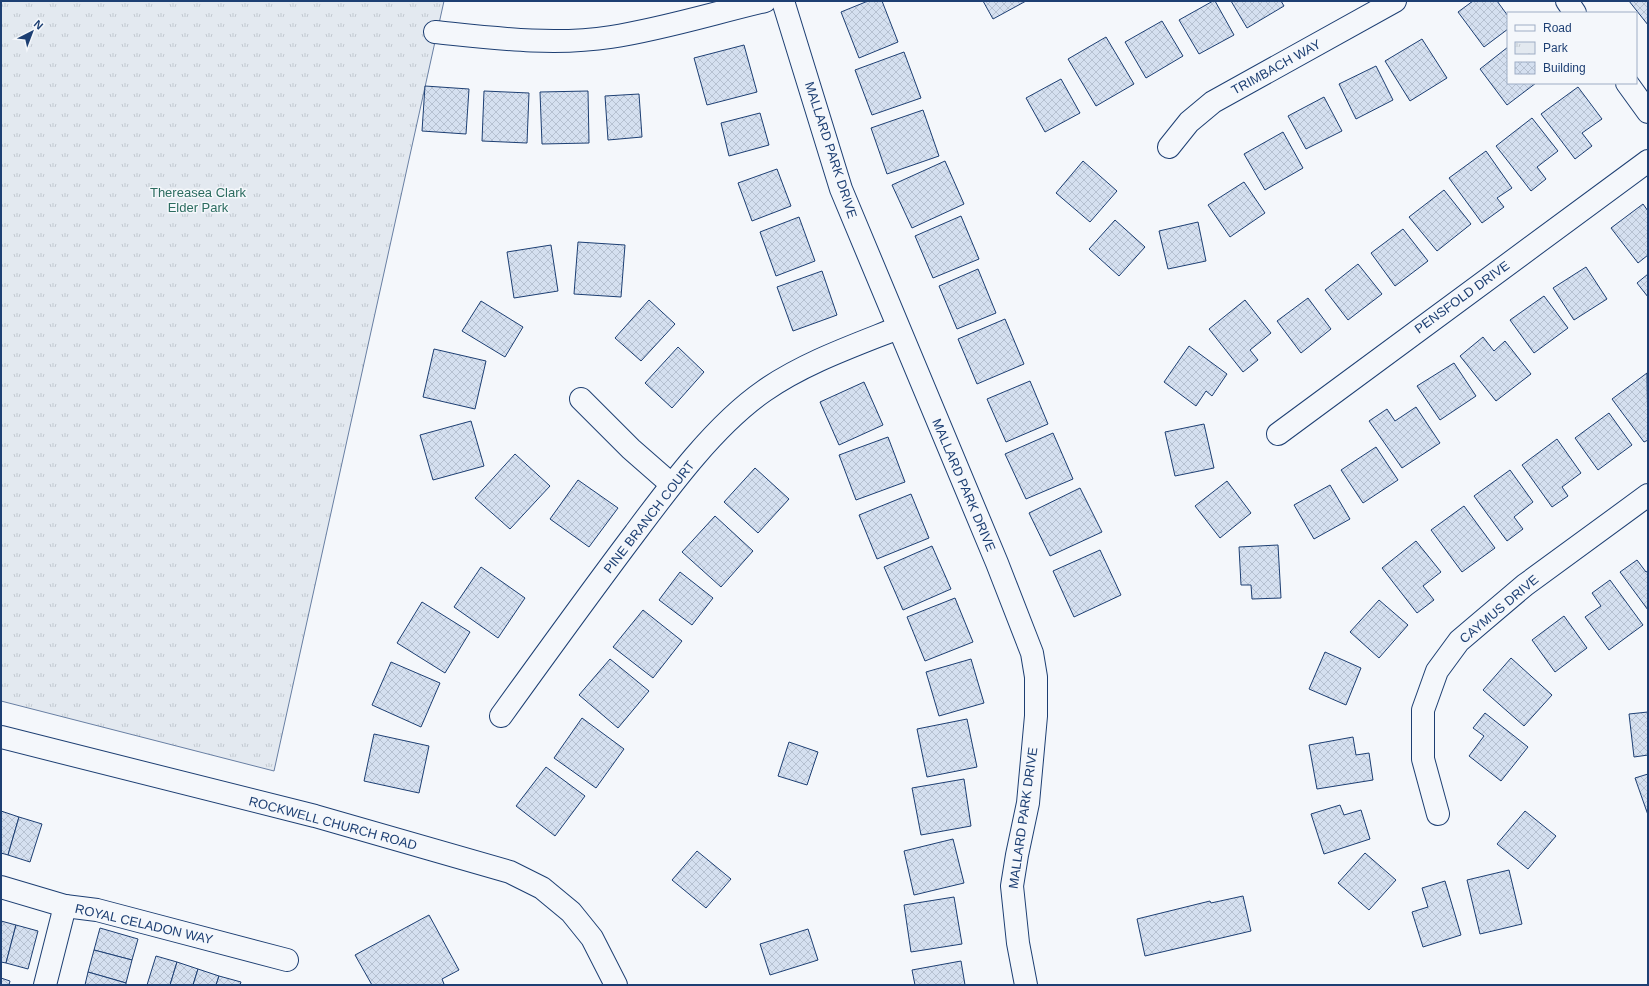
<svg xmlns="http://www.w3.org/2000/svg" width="1649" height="986" font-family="Helvetica,sans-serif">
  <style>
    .park { fill: url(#park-tufts); stroke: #687fa3 }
    .building { fill: url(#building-cross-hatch); stroke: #1d3f73 }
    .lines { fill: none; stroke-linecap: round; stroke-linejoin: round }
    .minor-casing { stroke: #1d3f73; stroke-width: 24 }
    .minor { stroke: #f4f7fb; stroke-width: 22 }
    .labels { text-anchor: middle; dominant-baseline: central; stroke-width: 3; stroke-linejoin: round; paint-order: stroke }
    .street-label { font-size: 13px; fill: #1d3f73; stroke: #f4f7fb }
    .park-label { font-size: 13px; fill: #2c6c60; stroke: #f4f7fb }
  </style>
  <defs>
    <pattern id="park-tufts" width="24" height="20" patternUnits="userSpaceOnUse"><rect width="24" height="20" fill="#e3e9f0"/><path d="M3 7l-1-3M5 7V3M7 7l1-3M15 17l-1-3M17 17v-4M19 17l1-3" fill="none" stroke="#c2c9d1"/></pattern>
    <pattern id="building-cross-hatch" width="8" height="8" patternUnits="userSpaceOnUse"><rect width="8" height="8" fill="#d5e0f0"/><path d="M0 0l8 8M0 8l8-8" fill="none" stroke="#b6c1d1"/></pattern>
  </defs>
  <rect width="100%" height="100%" fill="#f4f7fb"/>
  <!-- park -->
  <path class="park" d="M1,1H444L274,771L1,701Z"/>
  <!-- building -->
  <g class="building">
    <path d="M868,1H882L898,42L859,58L841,12Z"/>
    <path d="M983,1H1026L993,19Z"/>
    <path d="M1213,1H1215L1234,35L1199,54L1179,20Z"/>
    <path d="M1231,1H1281L1284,6L1247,28Z"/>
    <path d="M1473,1H1497L1508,16V29L1484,47L1458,12Z"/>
    <path d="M1629,1H1648V25Z"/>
    <path d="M1162,21L1183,56L1146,78L1125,42Z"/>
    <path d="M1106,37L1134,84L1096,106L1068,59Z"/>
    <path d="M1422,39L1447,78L1410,101L1385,61Z"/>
    <path d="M744,45L757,92L707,105L694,58Z"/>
    <path d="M1508,47V83H1536L1507,105L1480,69Z"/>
    <path d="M904,52L921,98L872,115L855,70Z"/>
    <path d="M1376,66L1393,100L1356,119L1339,84Z"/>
    <path d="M1061,79L1080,113L1045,132L1026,98Z"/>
    <path d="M425,86L469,89L466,134L422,131Z"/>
    <path d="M1578,87L1602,119L1582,133L1592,146L1575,159L1541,114Z"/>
    <path d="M484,91L529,93L527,143L482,141Z"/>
    <path d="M588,91L589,143L542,144L540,92Z"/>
    <path d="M639,94L642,137L608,140L605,96Z"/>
    <path d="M1324,97L1342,131L1306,149L1288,116Z"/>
    <path d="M923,110L939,156L887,174L871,128Z"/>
    <path d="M760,113L769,145L729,156L721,123Z"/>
    <path d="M1532,118L1558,151L1537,167L1546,179L1531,191L1496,146Z"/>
    <path d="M1283,132L1303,168L1265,190L1244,154Z"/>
    <path d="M1486,151L1512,188L1497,198L1504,207L1482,223L1449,178Z"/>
    <path d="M945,161L964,204L912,228L892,185Z"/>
    <path d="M1083,161L1117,191L1090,222L1056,193Z"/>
    <path d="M777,169L791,206L752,221L738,183Z"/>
    <path d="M1244,182L1265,213L1230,237L1208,205Z"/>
    <path d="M1444,190L1471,224L1437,251L1409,217Z"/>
    <path d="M1643,204L1648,211V255L1638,263L1611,228Z"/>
    <path d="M961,216L979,259L933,278L915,236Z"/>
    <path d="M799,217L815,261L776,276L760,232Z"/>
    <path d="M1115,220L1145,247L1119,276L1089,249Z"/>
    <path d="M1198,222L1206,261L1168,269L1159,231Z"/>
    <path d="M1403,229L1428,261L1395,286L1371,253Z"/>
    <path d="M578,242L625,245L621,297L574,294Z"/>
    <path d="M551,245L558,291L514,298L507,252Z"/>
    <path d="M1358,264L1382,294L1348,320L1325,290Z"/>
    <path d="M1586,267L1607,299L1574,320L1553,288Z"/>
    <path d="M978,269L996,313L957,329L939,286Z"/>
    <path d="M822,271L837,315L793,331L777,287Z"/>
    <path d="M1648,274V297L1637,283Z"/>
    <path d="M1544,296L1568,328L1534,353L1510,320Z"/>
    <path d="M1308,298L1331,329L1301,353L1277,321Z"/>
    <path d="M649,300L675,324L641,361L615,338Z"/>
    <path d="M1245,300L1271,333L1250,350L1258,360L1243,372L1209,329Z"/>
    <path d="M481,301L523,327L505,357L462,331Z"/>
    <path d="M1005,319L1024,364L977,384L958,339Z"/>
    <path d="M1483,337L1494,351L1505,341L1531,374L1496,401L1460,356Z"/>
    <path d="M1189,346L1227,374L1212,396L1206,391L1196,406L1164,382Z"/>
    <path d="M678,347L704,372L672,408L645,383Z"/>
    <path d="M434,349L486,361L475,409L423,397Z"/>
    <path d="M1454,363L1476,396L1440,420L1417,386Z"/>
    <path d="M1647,373L1648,440L1644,442L1612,399Z"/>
    <path d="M1030,381L1048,424L1006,442L987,399Z"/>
    <path d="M864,382L883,425L839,445L820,402Z"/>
    <path d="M1416,407L1440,443L1402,468L1369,421L1387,409L1395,421Z"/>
    <path d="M1609,413L1632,445L1598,470L1575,438Z"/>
    <path d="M471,421L484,466L433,480L420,435Z"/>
    <path d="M1204,424L1214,468L1175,476L1165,432Z"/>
    <path d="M1053,433L1073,479L1026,499L1005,454Z"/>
    <path d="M888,437L905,482L856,500L839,455Z"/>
    <path d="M1557,439L1581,473L1562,487L1568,496L1552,507L1522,465Z"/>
    <path d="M1376,447L1398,480L1363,503L1341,470Z"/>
    <path d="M515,454L550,486L510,529L475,498Z"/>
    <path d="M755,468L789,499L758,533L724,502Z"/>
    <path d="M1510,470L1533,502L1514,517L1523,529L1507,541L1474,496Z"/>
    <path d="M578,480L618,508L589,547L550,519Z"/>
    <path d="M1227,481L1251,513L1220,538L1195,506Z"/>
    <path d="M1330,485L1350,519L1314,539L1294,505Z"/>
    <path d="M1080,488L1102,532L1050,556L1029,513Z"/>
    <path d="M911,494L929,538L877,559L859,515Z"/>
    <path d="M1464,506L1495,548L1462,572L1431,530Z"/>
    <path d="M715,516L753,551L721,587L682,552Z"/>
    <path d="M1416,541L1441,572L1423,586L1434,600L1417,613L1382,568Z"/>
    <path d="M1278,545L1281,598L1252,599L1251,585H1241L1239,547Z"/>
    <path d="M932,546L951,589L903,610L884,567Z"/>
    <path d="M1100,550L1121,595L1074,617L1053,571Z"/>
    <path d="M1637,560L1646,572L1648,571V610L1620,572Z"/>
    <path d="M481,567L525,598L498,638L454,607Z"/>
    <path d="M680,572L713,598L692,625L659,600Z"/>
    <path d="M1610,580L1643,625L1609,650L1585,617L1601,606L1592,593Z"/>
    <path d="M955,598L973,642L925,661L907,617Z"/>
    <path d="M1379,600L1408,625L1379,658L1350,632Z"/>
    <path d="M422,602L470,632L445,673L397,643Z"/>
    <path d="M643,610L682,641L653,678L613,647Z"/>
    <path d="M1564,616L1587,648L1555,672L1532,640Z"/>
    <path d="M1325,652L1361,668L1346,705L1309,689Z"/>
    <path d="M1511,658L1552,695L1524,726L1483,690Z"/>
    <path d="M610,659L649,691L618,728L579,695Z"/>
    <path d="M971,659L984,703L939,716L926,672Z"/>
    <path d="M391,662L440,683L421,727L372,705Z"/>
    <path d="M1648,712V755L1634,757L1629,714Z"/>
    <path d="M1485,713L1528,747L1501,781L1469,756L1484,736L1473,728Z"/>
    <path d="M582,718L624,749L596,788L554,758Z"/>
    <path d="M967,719L977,767L927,777L917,729Z"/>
    <path d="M374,734L429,746L419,793L364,781Z"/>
    <path d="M1353,737L1356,755L1369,753L1373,780L1317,789L1309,745Z"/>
    <path d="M789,742L818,752L807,785L778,776Z"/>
    <path d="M546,767L585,796L555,836L516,806Z"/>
    <path d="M1648,774V815L1635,778Z"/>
    <path d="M964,779L971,826L921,835L912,788Z"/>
    <path d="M1340,805L1344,815L1361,810L1370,839L1324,854L1311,814Z"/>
    <path d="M1,811L19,817L8,855L1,853Z"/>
    <path d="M1525,811L1556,836L1528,869L1497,844Z"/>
    <path d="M19,817L42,824L30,862L8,855Z"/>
    <path d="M953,839L964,883L914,895L904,851Z"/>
    <path d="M697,851L731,879L706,908L672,880Z"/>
    <path d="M1365,853L1396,880L1369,910L1338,883Z"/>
    <path d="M1509,870L1522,924L1480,934L1467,880Z"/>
    <path d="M1445,881L1461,935L1423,947L1412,912L1428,907L1422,888Z"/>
    <path d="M1243,896L1251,931L1145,956L1137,919L1210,901L1211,903Z"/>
    <path d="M954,897L962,944L911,952L904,905Z"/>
    <path d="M429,915L459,970L442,979L444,984L442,985H372L355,955Z"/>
    <path d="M1,921L16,925L6,963L1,962Z"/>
    <path d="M16,925L38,931L28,969L6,963Z"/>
    <path d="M100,928L138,939L132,960L94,950Z"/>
    <path d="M808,929L818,960L770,975L760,944Z"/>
    <path d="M94,950L132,960L126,983L88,972Z"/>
    <path d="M156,956L177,962L170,985H147Z"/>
    <path d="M961,961L965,985H915L912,970Z"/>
    <path d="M177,962L198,969L193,985H170Z"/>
    <path d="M198,969L219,976L216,985H193Z"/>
    <path d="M88,972L126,983V985H85Z"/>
    <path d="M219,976L241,982L240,985H216Z"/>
    <path d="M1,978L10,981L9,985H1Z"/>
  </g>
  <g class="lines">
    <defs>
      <g id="minor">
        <path d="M783,1L841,189L997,563L1032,653L1036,677V716L1028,803L1017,855L1012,886L1018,943L1026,985"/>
        <path d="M1567,1L1575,13"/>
        <path d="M435,32C493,38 553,46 611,37C663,29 714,13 765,1"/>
        <path d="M1627,83L1648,112"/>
        <path d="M1169,147L1189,122L1213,102L1395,1"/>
        <path d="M581,399L631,449L671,484"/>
        <path d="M1278,434L1648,161"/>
        <path d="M501,716C545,655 589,594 635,533C670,486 715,425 764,391C804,363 853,346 898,328"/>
        <path d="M1,737L315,816L510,872L542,888L571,912L592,938L616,985"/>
        <path d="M1438,814L1423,759V710L1437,671L1459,641L1525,585L1648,495"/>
        <path d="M1,887L65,906L97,910L287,960"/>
        <path d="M45,985L65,906"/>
      </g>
    </defs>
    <!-- minor casing -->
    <use href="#minor" class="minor-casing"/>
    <!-- minor -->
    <use href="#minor" class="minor"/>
  </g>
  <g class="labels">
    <!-- street labels -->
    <g class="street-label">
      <text transform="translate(1276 67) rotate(-29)">TRIMBACH WAY</text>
      <text transform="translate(831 150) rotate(72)">MALLARD PARK DRIVE</text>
      <text transform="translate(1462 297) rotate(-36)">PENSFOLD DRIVE</text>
      <text transform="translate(964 485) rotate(67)">MALLARD PARK DRIVE</text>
      <text transform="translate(649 517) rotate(-52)">PINE BRANCH COURT</text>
      <text transform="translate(1499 609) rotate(-40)">CAYMUS DRIVE</text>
      <text transform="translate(1023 818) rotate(-82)">MALLARD PARK DRIVE</text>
      <text transform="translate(333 823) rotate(15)">ROCKWELL CHURCH ROAD</text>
      <text transform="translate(144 924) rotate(13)">ROYAL CELADON WAY</text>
    </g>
    <!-- park labels -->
    <g class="park-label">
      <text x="198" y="192">Thereasea Clark<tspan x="198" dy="15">Elder Park</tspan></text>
    </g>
  </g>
  <!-- border -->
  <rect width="1649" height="986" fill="none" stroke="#1d3f73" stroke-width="4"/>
  <!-- legend -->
  <rect x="1507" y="12" width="130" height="72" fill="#f4f7fb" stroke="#9eadc5"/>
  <rect x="1515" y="25" width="20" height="6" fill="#f4f7fb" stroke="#9eadc5"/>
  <text x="1543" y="32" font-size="12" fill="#1d3f73">Road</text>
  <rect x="1515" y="42" width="20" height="12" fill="url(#park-tufts)" stroke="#9eadc5"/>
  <text x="1543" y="52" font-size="12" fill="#1d3f73">Park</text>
  <rect x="1515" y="62" width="20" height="12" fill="url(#building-cross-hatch)" stroke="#9eadc5"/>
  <text x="1543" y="72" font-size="12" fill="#1d3f73">Building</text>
  <!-- north arrow -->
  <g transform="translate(32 32) rotate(42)" stroke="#f4f7fb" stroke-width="3" paint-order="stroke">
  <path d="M0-3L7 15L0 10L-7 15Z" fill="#1d3f73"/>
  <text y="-6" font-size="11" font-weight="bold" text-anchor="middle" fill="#1d3f73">N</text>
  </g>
</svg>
